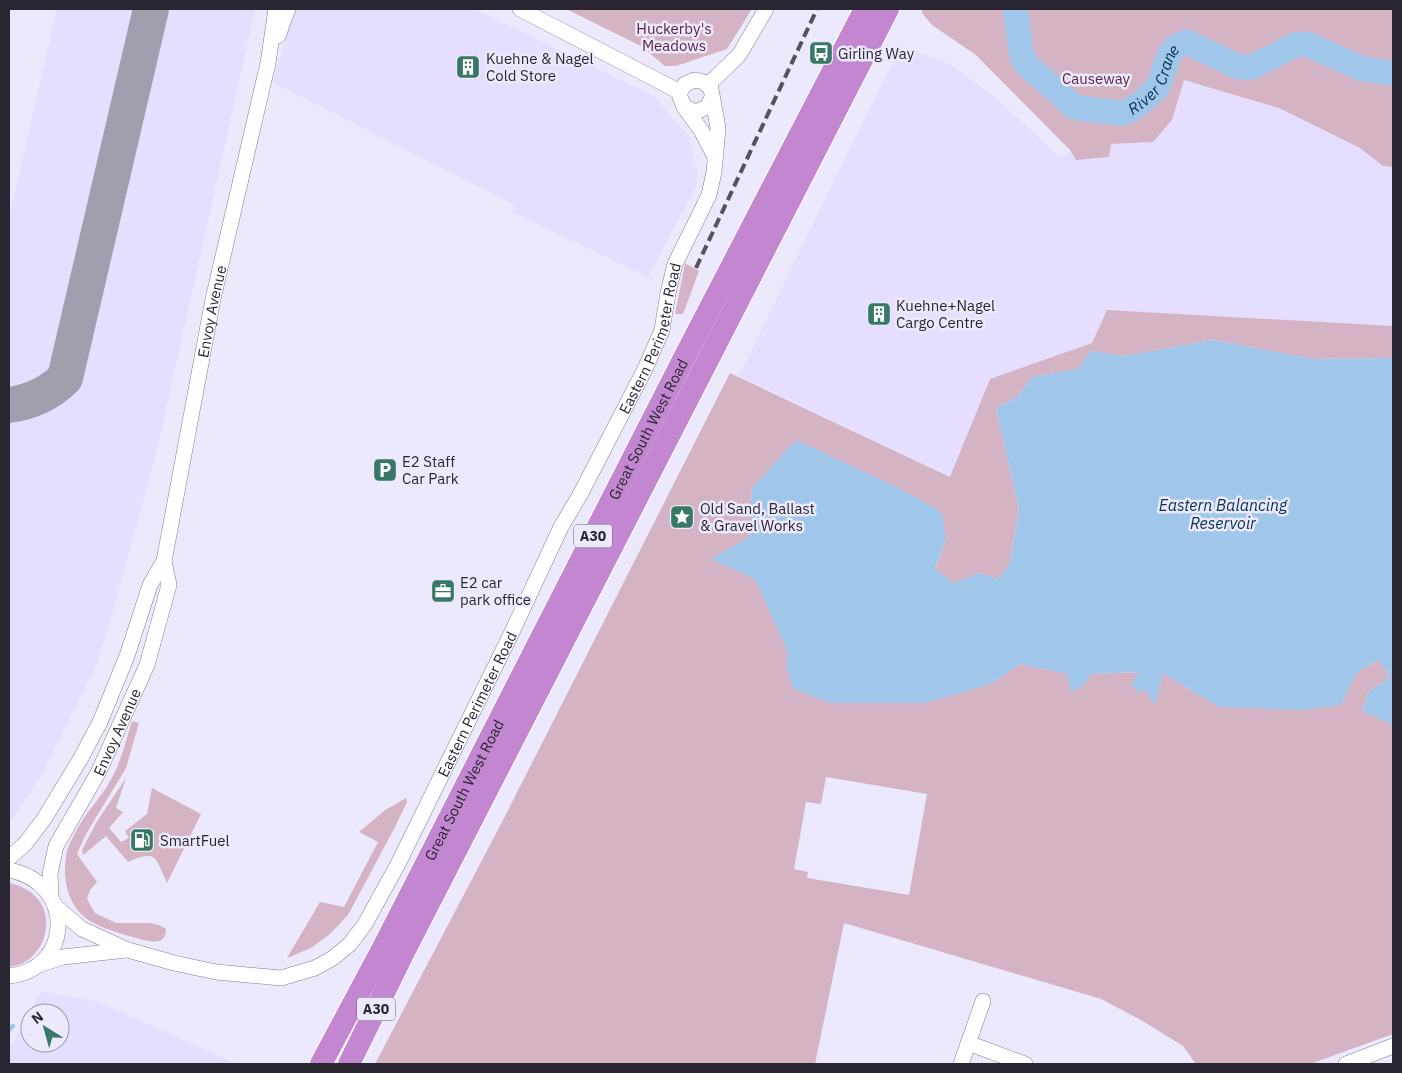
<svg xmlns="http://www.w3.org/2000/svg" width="1402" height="1073" font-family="'IBM Plex Sans',sans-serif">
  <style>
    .built { fill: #e5defe; fill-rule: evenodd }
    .green { fill: #d3b3c4; fill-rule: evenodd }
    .water { fill: #a0c6ea }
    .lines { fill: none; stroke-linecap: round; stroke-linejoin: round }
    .stream { stroke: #a0c6ea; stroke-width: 4.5 }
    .river { stroke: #a0c6ea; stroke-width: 25 }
    .taxiway { stroke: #a19eae; stroke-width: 36 }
    .minor-casing { stroke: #817b98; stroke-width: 16 }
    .highway-casing { stroke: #fff; stroke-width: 24 }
    .minor { stroke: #fff; stroke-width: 15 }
    .highway { stroke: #c287d0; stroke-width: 22 }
    .rail { stroke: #555260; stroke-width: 4; stroke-dasharray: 10 5; stroke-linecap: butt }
    .labels { text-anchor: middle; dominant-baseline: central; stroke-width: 5; stroke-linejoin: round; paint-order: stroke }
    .shield { fill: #ede9fc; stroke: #64606f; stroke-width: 1 }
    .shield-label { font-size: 14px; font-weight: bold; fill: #292632 }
    .park-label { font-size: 15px; fill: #5b2246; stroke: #ede9fc }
    .poi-label { font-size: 15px; fill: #292632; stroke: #ede9fc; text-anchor: start }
    .street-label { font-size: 15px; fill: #292632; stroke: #ede9fc }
    .water-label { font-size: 16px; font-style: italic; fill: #033253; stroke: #ede9fc }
  </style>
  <rect width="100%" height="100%" fill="#ede9fc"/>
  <!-- built -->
  <g class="built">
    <path d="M57,9H255L156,454L111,618L96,666L42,774L9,824V218Z"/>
    <path d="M295,9H474L656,97L671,117L688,135L697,171L696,187L648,277L512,212L515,205L272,82Z"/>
    <path d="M901,46L950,64L997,99L1061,158L1070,151L1076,160L1111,144L1153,142L1172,120L1183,80L1279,108L1360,148L1383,166L1393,167V326L1107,310L1092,343L990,379L951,477L739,376L841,166Z"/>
    <path d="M42,991L99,1002L237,1064H9V1049ZM30,1013H60V1043H30Z"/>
  </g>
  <!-- green -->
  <g class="green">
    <path d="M566,9H752L727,49L676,66H665L641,46Z"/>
    <path d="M922,9H1393V167L1383,166L1360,148L1279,108L1184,80L1172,120L1153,142L1111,144L1109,157L1076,160L1070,150L976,55L932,25L922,13Z"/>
    <path d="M685,263L699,271L683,314H675Z"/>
    <path d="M1107,310L1393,326V358L1313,359L1212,340L1125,356L1090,351L1078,369L1032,377L1018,396L996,409L1019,509L1010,563L998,579L979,573L954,583L935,570L946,540L752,488L749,537L755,579L787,650V667L991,684L1020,664L1066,673L1084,685L1091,674L1140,672L1145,689L1155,705L1163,673L1219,707L1341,705L1357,672L1379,660L1390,677L1369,691L1362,710L1393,725V1034L1310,1064H1196L1183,1046L1141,1020L1101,999L844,923L815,1064H375L502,822L730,373L950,477L990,379L1092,343ZM826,777L927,794L909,895L807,878L808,872L794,869L806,802L821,804Z"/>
    <path d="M132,721L139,723L126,768L86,834L77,854L97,882L90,890L87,899L95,913L116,923H149L159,925L166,929C166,949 145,940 133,937C119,933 103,929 90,921C69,908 62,881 66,857C67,845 77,830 83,819C94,804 107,789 115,772C122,756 127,738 132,721Z"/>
    <path d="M126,778L116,808L123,812L109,828L121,842L129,838L125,831L147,814L152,788L201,814L167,883C155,858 158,849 128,862L106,836L83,855L82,850L96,823Z"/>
    <path d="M406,798L407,802L395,827L348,915L330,934L311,948L287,958L320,902L344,907L378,842L359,832L385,810Z"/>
    <path d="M9,883C18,885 26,888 34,895C59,918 43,964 9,967Z"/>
  </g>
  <!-- water -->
  <path class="water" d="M1212,340L1313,359L1393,358V725L1362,711L1369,691L1390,677L1379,660L1357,672L1341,705L1301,710L1219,707L1163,673L1155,706L1145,689L1139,693L1131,685L1139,672L1091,674L1084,685L1071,692L1066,673L1020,664L991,684L925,703H830L792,688L787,667V650L755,579L711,559L749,537L752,488L796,440L905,491L942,513L946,540L935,569L954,583L979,573L998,579L1010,563L1019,509L996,409L1018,396L1032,377L1078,369L1090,351L1125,356Z"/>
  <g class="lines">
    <!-- stream -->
    <path class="stream" d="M9,1030L13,1026"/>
    <!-- river -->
    <path class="river" id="s1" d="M1015,9L1022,57L1027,65L1076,108L1123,113C1133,110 1153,94 1159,84C1168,65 1164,48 1187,42L1238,67H1252L1297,44H1307L1362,69L1393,73"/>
    <!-- taxiway -->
    <path class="taxiway" d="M9,405C31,402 50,393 65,378L151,9"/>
    <defs>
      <g id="minor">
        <path d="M520,9L680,92"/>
        <path d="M278,36L288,9"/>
        <path d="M708,85L739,55L766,9"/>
        <path d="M684,107L701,130L715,157"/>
        <path d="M9,858L25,844L44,819L81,758L100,722L127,656L150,585L164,561"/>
        <path d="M9,870C77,883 72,970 9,976"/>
        <path id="s2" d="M51,897L50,874L56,846L98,773L147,665L169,585L164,561L213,299L268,63L276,9"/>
        <path id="s3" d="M55,906L82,929L128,950L174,963L216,972L281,978L315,968L333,958L350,944L365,924L398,864L512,632L561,527L581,493L645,369L662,330L668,293L675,264L709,195L714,172L718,128L711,89L704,82L695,80L685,84L680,92V97L684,106L693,111H698L707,107L712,98"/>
        <path d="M38,965L63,957L126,950"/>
        <path d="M968,1043L1025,1064"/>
        <path d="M961,1064L983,1001"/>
        <path d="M1346,1064L1393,1046"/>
      </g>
      <g id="highway">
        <path id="s4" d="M321,1064L385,944L684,358L865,9"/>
        <path d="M349,1064L403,954L888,9"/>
      </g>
    </defs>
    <!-- minor casing -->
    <use href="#minor" class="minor-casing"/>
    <!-- highway casing -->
    <use href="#highway" class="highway-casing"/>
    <!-- minor -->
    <use href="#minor" class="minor"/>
    <!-- highway -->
    <use href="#highway" class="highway"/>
    <!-- rail -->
    <path class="rail" d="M696,268L817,9"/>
  </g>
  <!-- icons -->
  <defs>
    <symbol id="bus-square" viewBox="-11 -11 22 22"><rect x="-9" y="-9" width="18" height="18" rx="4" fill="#387866" stroke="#ede9fc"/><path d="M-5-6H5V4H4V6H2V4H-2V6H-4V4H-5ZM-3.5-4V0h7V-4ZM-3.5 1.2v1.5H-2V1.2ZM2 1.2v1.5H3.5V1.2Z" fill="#fff"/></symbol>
    <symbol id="building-square" viewBox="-11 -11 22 22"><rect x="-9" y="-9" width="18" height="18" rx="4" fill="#387866" stroke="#ede9fc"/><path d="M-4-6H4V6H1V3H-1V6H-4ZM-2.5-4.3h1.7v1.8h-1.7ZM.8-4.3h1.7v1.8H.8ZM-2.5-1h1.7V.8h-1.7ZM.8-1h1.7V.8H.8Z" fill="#fff"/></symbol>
    <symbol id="parking-square" viewBox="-11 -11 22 22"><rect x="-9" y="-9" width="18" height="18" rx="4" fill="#387866" stroke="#ede9fc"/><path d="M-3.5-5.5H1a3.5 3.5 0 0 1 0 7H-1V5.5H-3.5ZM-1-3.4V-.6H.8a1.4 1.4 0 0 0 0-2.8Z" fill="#fff"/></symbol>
    <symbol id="sight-square" viewBox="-11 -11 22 22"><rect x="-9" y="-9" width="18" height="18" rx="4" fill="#387866" stroke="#ede9fc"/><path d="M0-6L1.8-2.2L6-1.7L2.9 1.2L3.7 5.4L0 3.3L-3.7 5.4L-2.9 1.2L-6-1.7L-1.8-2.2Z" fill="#fff"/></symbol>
    <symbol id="office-square" viewBox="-11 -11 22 22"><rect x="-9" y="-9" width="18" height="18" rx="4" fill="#387866" stroke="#ede9fc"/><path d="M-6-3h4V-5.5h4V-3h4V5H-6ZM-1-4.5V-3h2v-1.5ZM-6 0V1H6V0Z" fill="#fff"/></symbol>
    <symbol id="fuel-square" viewBox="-11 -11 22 22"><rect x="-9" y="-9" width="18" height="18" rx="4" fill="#387866" stroke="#ede9fc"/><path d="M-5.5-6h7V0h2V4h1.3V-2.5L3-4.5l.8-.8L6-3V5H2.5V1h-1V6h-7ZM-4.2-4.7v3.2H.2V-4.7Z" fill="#fff"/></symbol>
  </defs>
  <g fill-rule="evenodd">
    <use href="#bus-square" x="807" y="39" width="28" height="28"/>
    <use href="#building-square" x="454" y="53" width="28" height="28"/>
    <use href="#building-square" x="865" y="300" width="28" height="28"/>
    <use href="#parking-square" x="371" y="456" width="28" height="28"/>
    <use href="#sight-square" x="668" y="503" width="28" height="28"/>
    <use href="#office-square" x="429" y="577" width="28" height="28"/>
    <use href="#fuel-square" x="128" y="826" width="28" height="28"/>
  </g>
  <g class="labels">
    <!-- shield labels -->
    <g class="shield">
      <rect x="574" y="524.5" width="38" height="23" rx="4"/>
      <rect x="357" y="997.5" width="38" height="23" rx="4"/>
    </g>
    <g class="shield-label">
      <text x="593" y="536">A30</text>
      <text x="376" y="1009">A30</text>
    </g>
    <!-- park labels -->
    <g class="park-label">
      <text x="674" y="28">Huckerby's<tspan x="674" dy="17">Meadows</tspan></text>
      <text x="1096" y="78">Causeway</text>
    </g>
    <!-- poi labels -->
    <g class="poi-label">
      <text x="838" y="53">Girling Way</text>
      <text x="486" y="58">Kuehne &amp; Nagel<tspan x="486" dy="17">Cold Store</tspan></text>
      <text x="896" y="305">Kuehne+Nagel<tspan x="896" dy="17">Cargo Centre</tspan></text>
      <text x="402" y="461">E2 Staff<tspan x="402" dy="17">Car Park</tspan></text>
      <text x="700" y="508">Old Sand, Ballast<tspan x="700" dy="17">&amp; Gravel Works</tspan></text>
      <text x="460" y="582">E2 car<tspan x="460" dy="17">park office</tspan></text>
      <text x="160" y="840">SmartFuel</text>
    </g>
    <!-- street labels -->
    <g class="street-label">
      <text stroke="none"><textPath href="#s2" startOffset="616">Envoy Avenue</textPath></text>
      <text stroke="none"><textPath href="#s3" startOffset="998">Eastern Perimeter Road</textPath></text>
      <text stroke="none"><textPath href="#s4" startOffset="714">Great South West Road</textPath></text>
      <text stroke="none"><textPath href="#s3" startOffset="592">Eastern Perimeter Road</textPath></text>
      <text stroke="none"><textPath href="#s2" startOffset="181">Envoy Avenue</textPath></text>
      <text stroke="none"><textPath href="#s4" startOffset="309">Great South West Road</textPath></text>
    </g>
    <!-- water labels -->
    <g class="water-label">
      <text stroke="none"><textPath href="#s1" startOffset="218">River Crane</textPath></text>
      <text x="1223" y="505">Eastern Balancing<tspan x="1223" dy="18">Reservoir</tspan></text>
    </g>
  </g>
  <!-- border -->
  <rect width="1402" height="1073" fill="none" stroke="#292632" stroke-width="20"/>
  <!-- north arrow -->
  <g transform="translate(45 1028) rotate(323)"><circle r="24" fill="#ede9fc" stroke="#9f9bab"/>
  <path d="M0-4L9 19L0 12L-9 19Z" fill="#387866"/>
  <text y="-8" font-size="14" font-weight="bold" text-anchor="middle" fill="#292632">N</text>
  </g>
</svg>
